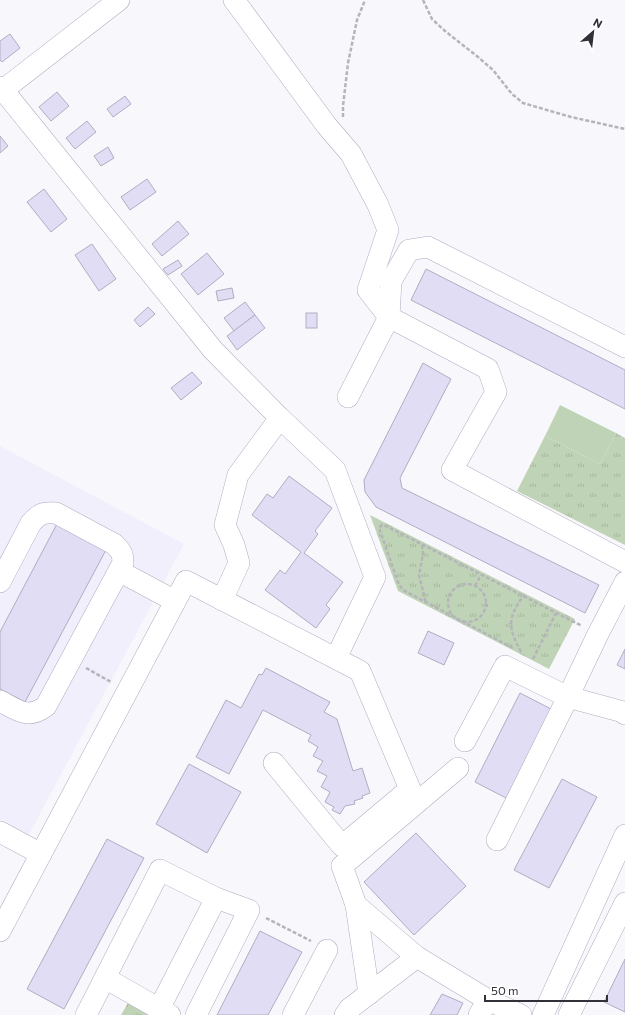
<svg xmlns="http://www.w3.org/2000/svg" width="625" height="1015" font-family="Commissioner,sans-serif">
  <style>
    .built { fill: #f0effb }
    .grass { fill: #bfd4b6 }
    .park { fill: url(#park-tufts) }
    .building { fill: #e0ddf4; stroke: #b0adc3 }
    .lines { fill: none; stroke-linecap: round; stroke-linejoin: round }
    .minor-casing { stroke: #afacc2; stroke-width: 22 }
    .path { stroke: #b5b4ba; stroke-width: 2.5; stroke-dasharray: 4 2; stroke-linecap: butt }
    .minor { stroke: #fff; stroke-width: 21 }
  </style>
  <defs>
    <pattern id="park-tufts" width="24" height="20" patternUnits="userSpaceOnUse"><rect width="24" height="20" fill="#bfd4b6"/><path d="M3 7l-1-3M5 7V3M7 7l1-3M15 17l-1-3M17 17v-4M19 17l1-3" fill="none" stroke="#a5b69d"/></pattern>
  </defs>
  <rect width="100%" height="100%" fill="#f8f8fc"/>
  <!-- built -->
  <path class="built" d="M0,446L184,544L26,840L0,826Z"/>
  <!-- grass -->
  <path class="grass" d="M560,405L616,433L600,464L545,436Z"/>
  <!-- park -->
  <g class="park">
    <path d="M616,433L625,438V545L517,491L545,436L600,464Z"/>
    <path d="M370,515L575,619L549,669L398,591Z"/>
    <path d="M129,1001L153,1015H121Z"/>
  </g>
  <!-- building -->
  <g class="building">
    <path d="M10,34L20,48L2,62L0,60V41Z"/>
    <path d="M57,92L69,106L51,121L39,107Z"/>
    <path d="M125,96L131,104L113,117L107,109Z"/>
    <path d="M87,121L96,132L75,149L66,138Z"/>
    <path d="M0,136L8,146L0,153Z"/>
    <path d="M108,147L114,158L101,166L94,156Z"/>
    <path d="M147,179L156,192L130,210L121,197Z"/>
    <path d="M44,189L67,219L51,232L27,202Z"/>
    <path d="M178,221L189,234L162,256L152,244Z"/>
    <path d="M92,244L116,279L99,291L75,255Z"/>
    <path d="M207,253L224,274L198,295L181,274Z"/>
    <path d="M178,260L182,266L168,275L163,269Z"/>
    <path d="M426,269L625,370V409L411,300Z"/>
    <path d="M232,288L234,298L218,301L216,291Z"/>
    <path d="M245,302L255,315L234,331L224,318Z"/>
    <path d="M148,307L155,314L140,327L134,320Z"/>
    <rect x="306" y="313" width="11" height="15"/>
    <path d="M255,315L265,328L237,350L227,336Z"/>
    <path d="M423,363L451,379L400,478L402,488L599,585L585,613L376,507L365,492L364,480Z"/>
    <path d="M192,372L202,383L181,400L171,388Z"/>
    <path d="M289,476L332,508L315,531L318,534L304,553L343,582L326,605L330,609L316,628L265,590L280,570L285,574L301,552L252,515L267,494L273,498Z"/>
    <path d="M58,522L107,548L25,702L0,689V632Z"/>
    <path d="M428,631L454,643L444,665L418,653Z"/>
    <path d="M625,649V669L617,665Z"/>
    <path d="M266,668L330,702L324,712L337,719L353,771L362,768L370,793L362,796L363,798L354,801L355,804L345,806L340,814L332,810L334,807L325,802L330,792L321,787L327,776L317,771L323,761L313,756L318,747L308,741L311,735L263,710L229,774L196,757L226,700L241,708L259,674L262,675Z"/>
    <path d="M520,693L553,710L508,799L475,782Z"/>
    <path d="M189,764L241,792L207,853L156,824Z"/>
    <path d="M562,779L597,797L549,888L514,870Z"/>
    <path d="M416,833L466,886L414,935L364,882Z"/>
    <path d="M107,839L144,858L64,1009L27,989Z"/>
    <path d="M260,931L302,952L268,1015H217Z"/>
    <path d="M625,959V1012L604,1002Z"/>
    <path d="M442,994L463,1003L457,1015H430Z"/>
  </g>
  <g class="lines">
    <defs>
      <g id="minor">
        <path d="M234,0L327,126L351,154L378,205L388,230L368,290L389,317L348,397"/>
        <path d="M0,87L3,90L119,0"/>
        <path d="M3,90L213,350L280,418L335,470L375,577L336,658"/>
        <path d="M625,347L428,247L409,250L391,281L389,317L488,369L496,392L452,470L625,562"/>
        <path d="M119,571L175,601"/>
        <path d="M0,582L31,523C39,514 43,512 56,513L114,544C121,551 123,553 123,563L46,706C28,720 17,710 0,701"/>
        <path d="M222,600L239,563L234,545L225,525L238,475L280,418"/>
        <path d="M465,741L505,666L568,697L598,634L625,582"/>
        <path d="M458,768L342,866L356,905L417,957L488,1000"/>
        <path d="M0,832L41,854"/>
        <path d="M497,840L568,697L624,712L625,714"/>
        <path d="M356,905L369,994"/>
        <path d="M0,931L186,581L360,671L410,789L342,846L274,763"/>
        <path d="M105,978L170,1015"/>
        <path d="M159,1009L216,898"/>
        <path d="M86,1015L160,870L216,898L249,910L196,1015"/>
        <path d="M293,1015L327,950"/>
        <path d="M345,1015L349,1009L417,957"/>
        <path d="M479,1015L488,1000L521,1015"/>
        <path d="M543,1015L625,835"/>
        <path d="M569,1015L625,903"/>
      </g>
    </defs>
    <!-- minor casing -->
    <use href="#minor" class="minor-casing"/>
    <!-- path -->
    <g class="path">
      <path d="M423,0L432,19L445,31L478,57L493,70L512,94L523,103L571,117L625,129"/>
      <path d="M343,117V106L348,63L357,20L365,0"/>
      <path d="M422,545L423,554L419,575L426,603"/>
      <circle cx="467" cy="603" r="19"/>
      <path d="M475,586L481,575"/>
      <path d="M513,648L403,590L399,585L379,528L382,525H384L582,626"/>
      <path d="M521,652C508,627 507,620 523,596"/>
      <path d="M533,659L556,613"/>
      <path d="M86,668L111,682"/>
      <path d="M266,918L311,941"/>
    </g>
    <!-- minor -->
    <use href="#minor" class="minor"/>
  </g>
  <!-- north arrow -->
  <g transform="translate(593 32) rotate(28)" stroke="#ffffff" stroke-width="3" paint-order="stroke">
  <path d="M0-3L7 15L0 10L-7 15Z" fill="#32313a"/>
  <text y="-6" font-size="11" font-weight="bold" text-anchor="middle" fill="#32313a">N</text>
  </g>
  <!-- scale -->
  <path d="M485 995v6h122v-6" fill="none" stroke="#32313a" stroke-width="2"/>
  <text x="491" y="995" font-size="12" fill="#32313a" stroke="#ffffff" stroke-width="3" paint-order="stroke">50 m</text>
</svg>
